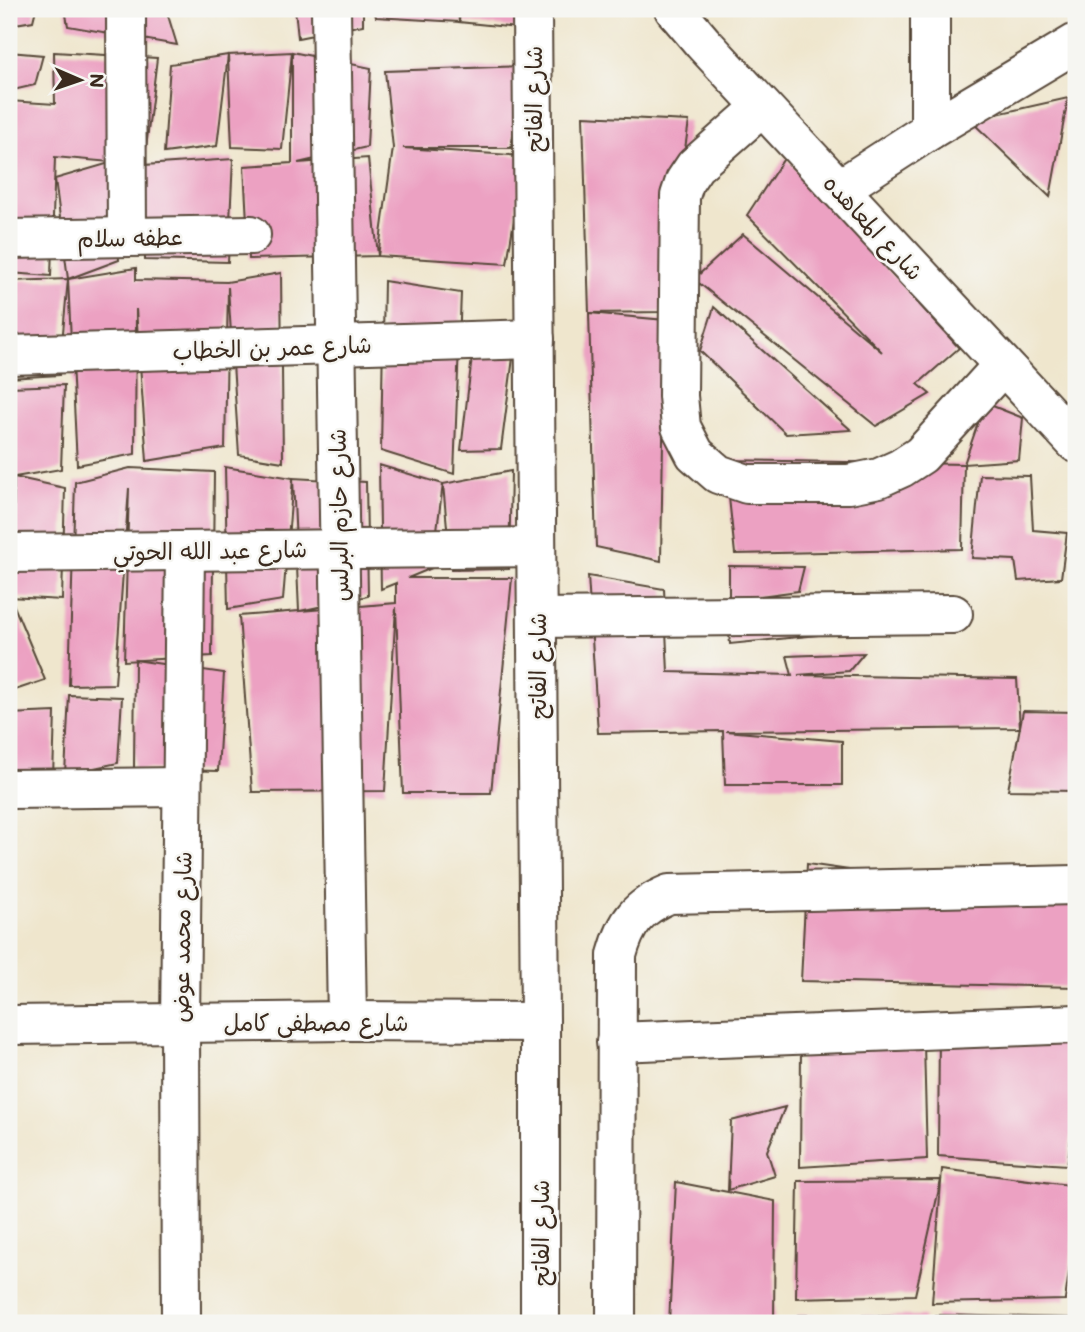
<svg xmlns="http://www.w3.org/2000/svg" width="1085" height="1332" font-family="Mali,'Playpen Sans Arabic',sans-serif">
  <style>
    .building { fill: #eca1c2 }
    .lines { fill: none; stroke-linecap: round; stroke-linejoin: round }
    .minor-casing { stroke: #564638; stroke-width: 42 }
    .minor { stroke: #fff; stroke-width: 38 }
    .labels { text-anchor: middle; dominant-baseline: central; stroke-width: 5; stroke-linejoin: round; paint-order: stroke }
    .street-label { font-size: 23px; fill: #3b2a1e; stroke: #f6f6f2 }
  </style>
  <rect width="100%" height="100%" fill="#f6f6f2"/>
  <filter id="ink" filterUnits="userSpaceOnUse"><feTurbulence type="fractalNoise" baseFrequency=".0143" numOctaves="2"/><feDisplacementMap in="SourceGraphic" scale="14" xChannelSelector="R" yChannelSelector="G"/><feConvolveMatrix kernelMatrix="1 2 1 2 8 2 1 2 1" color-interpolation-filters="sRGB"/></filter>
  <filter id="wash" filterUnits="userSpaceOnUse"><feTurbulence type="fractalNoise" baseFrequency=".00686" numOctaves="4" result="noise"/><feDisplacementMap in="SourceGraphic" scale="28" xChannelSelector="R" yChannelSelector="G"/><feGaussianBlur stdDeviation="1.57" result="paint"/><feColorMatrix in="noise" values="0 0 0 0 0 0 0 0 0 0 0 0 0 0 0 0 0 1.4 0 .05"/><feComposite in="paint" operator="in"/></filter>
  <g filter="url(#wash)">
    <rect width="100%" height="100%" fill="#efe6cd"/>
    <g id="blocks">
      <!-- building -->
      <g class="building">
        <path d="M9,9H36L33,21L9,25Z"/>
        <path d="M65,9H166L177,45L68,26Z"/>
        <path d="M295,9H363V25L298,38Z"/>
        <path d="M374,9H458L459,22L376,17Z"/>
        <path d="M460,9H518L517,28L459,22Z"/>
        <path d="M9,52L43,55L35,85L9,91Z"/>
        <path d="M54,52L157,58L144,165L55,157L51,276L9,273V101L55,104Z"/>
        <path d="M292,52L282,149L232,147L228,55Z"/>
        <path d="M292,52L371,68L367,147L298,163L368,158L378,256L249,259L244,166L292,163Z"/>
        <path d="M228,55L217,146L164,153L170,64Z"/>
        <path d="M524,66L511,148H403L524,156L507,264L378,256L393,148L385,71Z"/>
        <path d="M1068,98L1050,197L970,120Z"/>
        <path d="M583,116L689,121L662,312L589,313Z"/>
        <path d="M785,157L959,348L918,384L930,394L876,426L694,279L743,234L882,352L747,215Z"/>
        <path d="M233,159L228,262L145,260L144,165Z"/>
        <path d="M113,162L119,260L68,279L55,179Z"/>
        <path d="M136,268V280L227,282L281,273L283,462L239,455L228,287L225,448L147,461L136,309L135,454L77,465L68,279Z"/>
        <path d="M68,279L59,375L9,378V281Z"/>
        <path d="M384,281L461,293L454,474L381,451Z"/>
        <path d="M714,307L851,430L786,434L700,351Z"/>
        <path d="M589,313L665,320L661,561L596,547Z"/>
        <path d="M514,350L501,449L461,450L472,357Z"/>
        <path d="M64,385L61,469L9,478V387Z"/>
        <path d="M985,403L1023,418L1019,460L964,464Z"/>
        <path d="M725,460L964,464L962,549L735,554Z"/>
        <path d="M379,465L443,484L432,568L408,578H512L491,793H403L396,607L385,791L252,792L239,616L299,611L293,478L366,482L368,596L300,611L396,603V583L381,589Z"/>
        <path d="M225,467L293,478L283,600L228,609Z"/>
        <path d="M130,468L214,472L212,656L124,661L129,488L115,684L69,685L75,482Z"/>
        <path d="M511,471L509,569L451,570L443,484Z"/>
        <path d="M980,475L1030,476L1033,530L1067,533L1061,578L1018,581L1015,560L972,558Z"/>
        <path d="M14,477L65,488L62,600L10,597L14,492L10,513H9V489H14Z"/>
        <path d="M729,566L804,567L798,591L729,600Z"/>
        <path d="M588,576L664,589L668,672L792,675L787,656L864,653L849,671L798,675L1017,679L1020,728L726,731L842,741V785H725L723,731L598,733Z"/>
        <path d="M9,594L45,680L9,692Z"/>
        <path d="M818,620V635L730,644L728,623Z"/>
        <path d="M135,660L224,673L218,771L134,769Z"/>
        <path d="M69,695L122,697L118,763L65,774Z"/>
        <path d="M1023,711L1076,712V791L1008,790Z"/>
        <path d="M55,712L53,778H9V714Z"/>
        <path d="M807,864L1076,902V987L801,981Z"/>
        <path d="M1076,1030V1107L1067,1165L938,1156L939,1032Z"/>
        <path d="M924,1044L927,1159L800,1167L801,1050Z"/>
        <path d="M785,1107L767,1151L775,1176L728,1190L731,1121Z"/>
        <path d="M942,1169L1076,1186V1223L1065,1300L932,1303Z"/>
        <path d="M941,1180L915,1295L796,1298L798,1181Z"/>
        <path d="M676,1182L775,1201L774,1323H669Z"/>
        <path d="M798,1315L924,1316L923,1323H799Z"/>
        <path d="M936,1315L1074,1318L1073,1323H936Z"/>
      </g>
    </g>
  </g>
  <g filter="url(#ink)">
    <use href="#blocks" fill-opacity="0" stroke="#564638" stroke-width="2"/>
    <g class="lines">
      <defs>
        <g id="minor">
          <path d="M126,9L127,237"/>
          <path d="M331,9L347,1021"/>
          <path d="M532,9L540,1022V1323"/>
          <path d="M674,9L703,43L1076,443"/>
          <path d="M930,9V130"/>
          <path d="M762,107L695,166L685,181L680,196L678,396L681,427L695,454L718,474L747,484H849L879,478L901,468L921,455L1003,365"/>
          <path d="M839,189L930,130L1076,43"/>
          <path d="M9,239L251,235"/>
          <path d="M9,355L535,339"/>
          <path d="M9,553L536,547"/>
          <path d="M537,618L953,614"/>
          <path d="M9,789L182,787"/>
          <path d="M9,1025L347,1021L540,1022"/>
          <path d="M616,1042L1076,1024"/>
          <path d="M181,1323L180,1024L185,551"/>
          <path d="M616,1323L617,955C626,922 638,907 669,894L1076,885"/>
        </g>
      </defs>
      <!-- minor casing -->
      <use href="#minor" class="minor-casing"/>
      <!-- minor -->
      <use href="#minor" class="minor"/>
    </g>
  </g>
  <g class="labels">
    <!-- street labels -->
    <g class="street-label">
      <text transform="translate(533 99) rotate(-90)">شارع الفاتح</text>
      <text transform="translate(874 227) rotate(47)">شارع المعاهده</text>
      <text transform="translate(130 237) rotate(-1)">عطفه سلام</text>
      <text transform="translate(272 347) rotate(-2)">شارع عمر بن الخطاب</text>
      <text transform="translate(338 515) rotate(-91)">شارع حازم البرلس</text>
      <text transform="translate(210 550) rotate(-1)">شارع عبد الله الحوتي</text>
      <text transform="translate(537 666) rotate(-90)">شارع الفاتح</text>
      <text transform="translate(181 937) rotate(-89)">شارع محمد عوض</text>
      <text x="316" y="1022">شارع مصطفى كامل</text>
      <text transform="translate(540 1233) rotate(-90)">شارع الفاتح</text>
    </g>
  </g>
  <!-- margin -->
  <rect width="1085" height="1332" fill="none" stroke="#f6f6f2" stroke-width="35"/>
  <!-- north arrow -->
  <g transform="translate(80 80) rotate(92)" stroke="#f6f6f2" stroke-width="5" paint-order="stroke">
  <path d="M0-5L12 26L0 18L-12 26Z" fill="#3b2a1e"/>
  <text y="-10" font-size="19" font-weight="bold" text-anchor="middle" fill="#3b2a1e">N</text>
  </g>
</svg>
